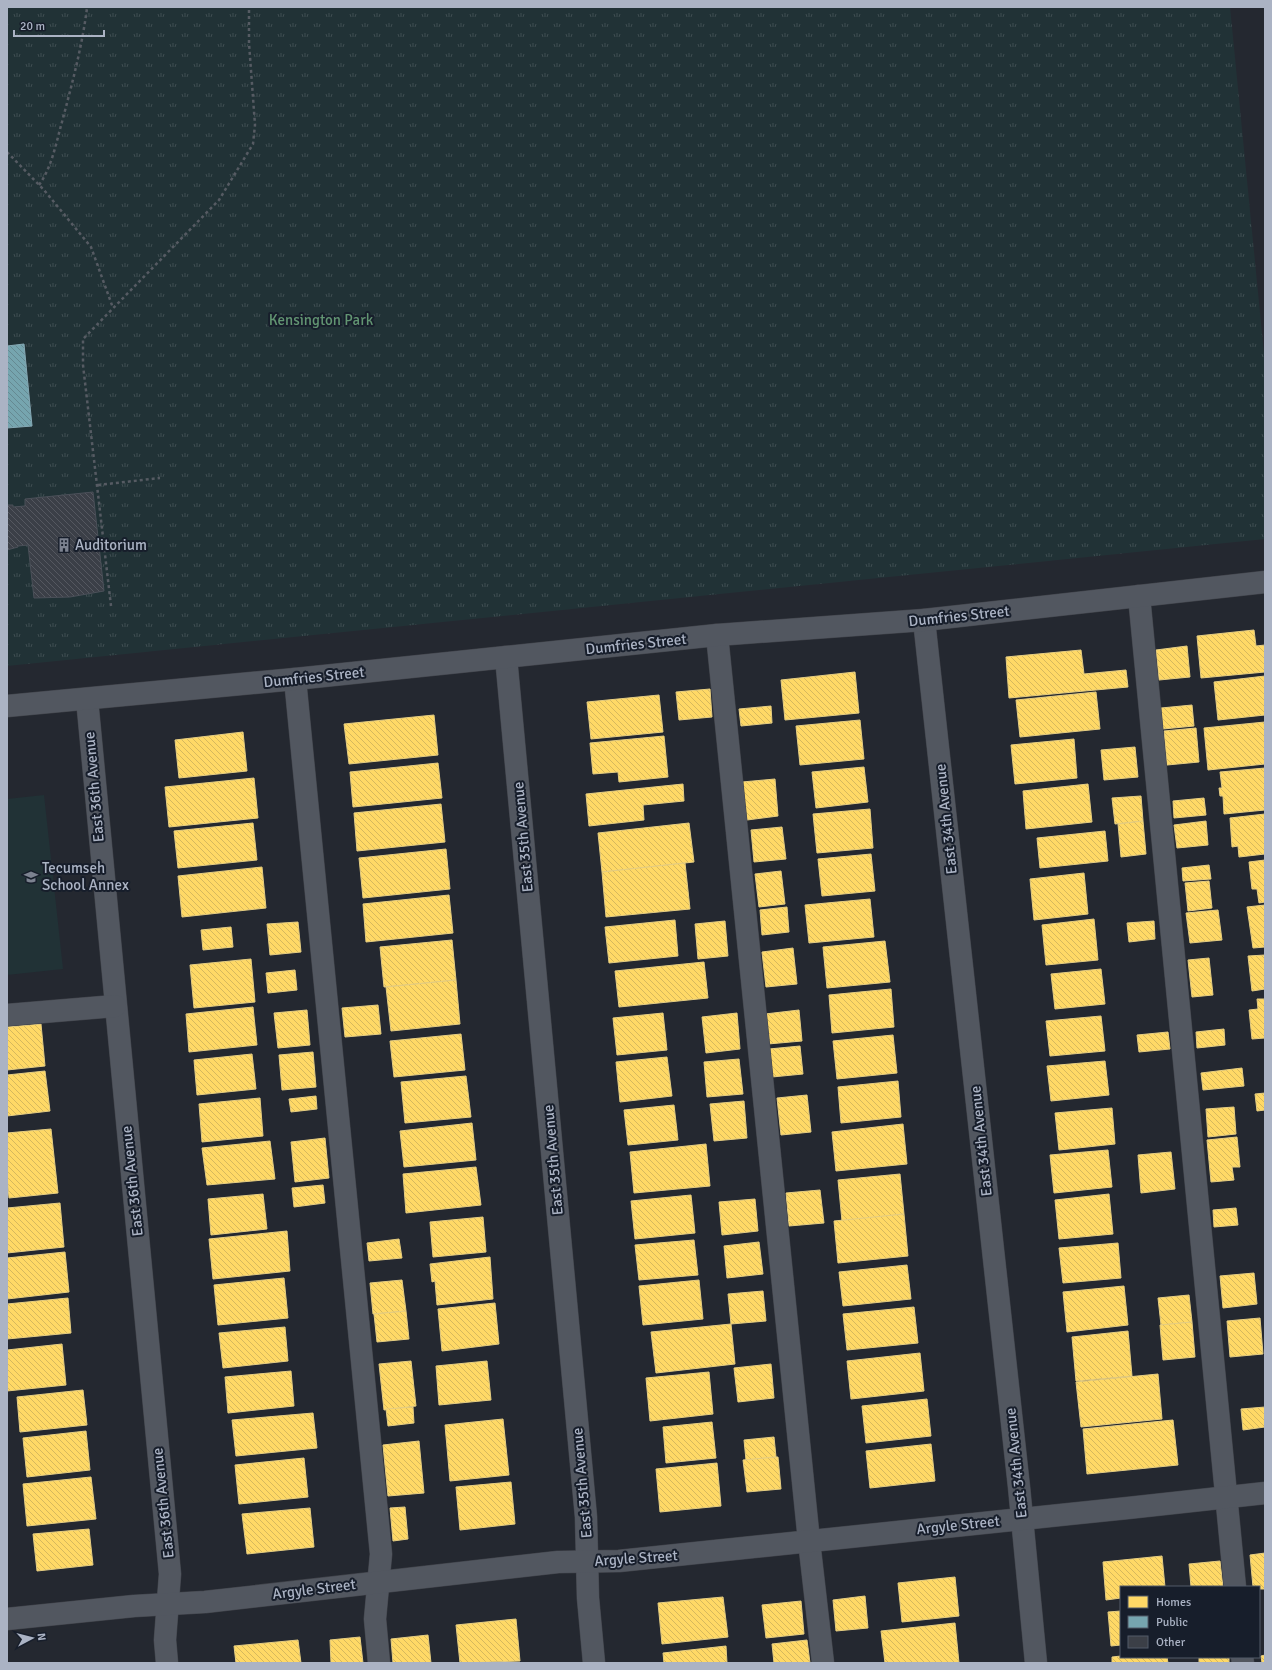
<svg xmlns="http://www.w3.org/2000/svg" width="1272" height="1670" font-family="Signika,sans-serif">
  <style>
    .grass { fill: #213236 }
    .park { fill: url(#park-tufts) }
    .homes { fill: url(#homes-back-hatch); stroke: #e6ce82 }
    .public { fill: url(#public-back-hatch); stroke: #86a9b5 }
    .building { fill: url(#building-back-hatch); stroke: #4b5059 }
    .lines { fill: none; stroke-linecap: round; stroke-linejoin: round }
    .minor-casing { stroke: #40434a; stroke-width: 23 }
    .path { stroke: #565b63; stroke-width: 2.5; stroke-dasharray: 3 3; stroke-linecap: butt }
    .minor { stroke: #525760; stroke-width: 22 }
    .labels { text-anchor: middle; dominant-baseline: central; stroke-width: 4; stroke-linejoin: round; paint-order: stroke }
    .park-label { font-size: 15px; fill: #629572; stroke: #171e2b }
    .poi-label { font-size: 15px; fill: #abb3c4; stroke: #171e2b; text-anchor: start }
    .street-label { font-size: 15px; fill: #abb3c4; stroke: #171e2b }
  </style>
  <defs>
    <pattern id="park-tufts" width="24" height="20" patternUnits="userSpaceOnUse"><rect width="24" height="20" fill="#213236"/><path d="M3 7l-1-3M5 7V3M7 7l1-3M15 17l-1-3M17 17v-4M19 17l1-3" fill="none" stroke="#3f4d51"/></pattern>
    <pattern id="homes-back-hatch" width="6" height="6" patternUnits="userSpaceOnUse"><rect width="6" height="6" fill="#ffd966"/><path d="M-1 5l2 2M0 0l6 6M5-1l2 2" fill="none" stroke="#d6b85d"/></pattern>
    <pattern id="public-back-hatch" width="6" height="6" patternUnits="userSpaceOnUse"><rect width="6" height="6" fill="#76a5af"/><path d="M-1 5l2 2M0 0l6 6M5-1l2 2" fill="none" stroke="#658992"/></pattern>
    <pattern id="building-back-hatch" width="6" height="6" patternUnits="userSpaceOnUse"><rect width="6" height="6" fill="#3b3f47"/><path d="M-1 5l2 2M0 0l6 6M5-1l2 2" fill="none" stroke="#555860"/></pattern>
  </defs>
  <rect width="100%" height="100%" fill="#242830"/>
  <!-- grass -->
  <path class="grass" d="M44,795L63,969L7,975V799Z"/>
  <!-- park -->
  <path class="park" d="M7,7H1230L1265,364V539L7,666Z"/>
  <!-- homes -->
  <g class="homes">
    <path d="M1254,630L1256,646L1265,645V672L1201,678L1197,636Z"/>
    <path d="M1187,646L1190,677L1159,680L1156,650Z"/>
    <path d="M1081,650L1084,674L1126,670L1128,687L1009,698L1006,657Z"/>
    <path d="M855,672L859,713L785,720L781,680Z"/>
    <path d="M1265,676V715L1218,720L1214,682Z"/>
    <path d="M710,689L712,717L679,720L676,692Z"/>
    <path d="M1096,692L1100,729L1020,737L1016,700Z"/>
    <path d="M659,695L663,732L591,739L587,702Z"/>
    <path d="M1192,705L1194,726L1163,729L1161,708Z"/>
    <path d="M771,706L772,723L741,726L739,709Z"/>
    <path d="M434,715L438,755L349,764L344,724Z"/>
    <path d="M860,720L864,759L800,765L796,726Z"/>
    <path d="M1265,722V764L1208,770L1204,728Z"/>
    <path d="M1196,728L1199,762L1167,765L1164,731Z"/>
    <path d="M243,732L247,771L179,778L175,740Z"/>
    <path d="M664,736L668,777L619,782L618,772L593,774L590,743Z"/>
    <path d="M1074,739L1077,778L1015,784L1011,745Z"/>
    <path d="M1135,747L1138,777L1104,780L1101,750Z"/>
    <path d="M438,763L442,798L353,807L350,772Z"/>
    <path d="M864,767L868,802L816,808L812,772Z"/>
    <path d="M1265,768V810L1224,814L1223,796H1220L1219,788H1222L1220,772Z"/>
    <path d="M254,778L258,818L169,827L165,787Z"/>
    <path d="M775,779L778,816L747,820L742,782Z"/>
    <path d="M683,784L684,801L643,805L644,820L589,826L586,794Z"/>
    <path d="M1088,784L1092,822L1026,829L1023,791Z"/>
    <path d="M1141,796L1143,821L1115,824L1112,798Z"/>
    <path d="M1204,798L1206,815L1174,818L1173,801Z"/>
    <path d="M441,804L445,842L357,851L354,813Z"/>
    <path d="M870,809L873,848L817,853L813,814Z"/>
    <path d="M1265,814V854L1239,857L1238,846L1232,847L1230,818Z"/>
    <path d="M1143,821L1146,854L1121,857L1118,824Z"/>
    <path d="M1206,821L1208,845L1177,848L1174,825Z"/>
    <path d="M253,823L257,860L178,868L174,831Z"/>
    <path d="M689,823L694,862L602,872L598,833Z"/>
    <path d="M782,827L786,859L754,862L751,830Z"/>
    <path d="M1105,831L1108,861L1040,868L1037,838Z"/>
    <path d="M446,849L450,889L363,898L359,858Z"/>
    <path d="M871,854L875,891L822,896L818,859Z"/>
    <path d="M1265,860V902L1259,903L1257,889H1252L1249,862Z"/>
    <path d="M685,863L690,909L606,917L602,872Z"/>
    <path d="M1209,865L1211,879L1183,881L1182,868Z"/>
    <path d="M262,867L266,908L182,917L178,876Z"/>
    <path d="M781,871L785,904L759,907L755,874Z"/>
    <path d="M1084,873L1088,914L1034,920L1030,879Z"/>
    <path d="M1209,881L1212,908L1188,911L1185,883Z"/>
    <path d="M449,895L453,933L366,942L363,904Z"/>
    <path d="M870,899L874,937L809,943L805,905Z"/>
    <path d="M1265,905V947L1253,948L1247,907Z"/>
    <path d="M787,907L789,932L762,935L760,910Z"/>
    <path d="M1218,910L1222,940L1190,943L1186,913Z"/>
    <path d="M1094,919L1098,960L1046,965L1042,925Z"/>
    <path d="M675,920L678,956L609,963L605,927Z"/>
    <path d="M725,921L728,956L698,959L695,924Z"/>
    <path d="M1154,921L1155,939L1129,942L1127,923Z"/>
    <path d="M298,922L301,952L270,955L267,924Z"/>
    <path d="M231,927L233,947L203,950L201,930Z"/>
    <path d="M452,940L456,980L384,987L380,947Z"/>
    <path d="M885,941L890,982L827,988L823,947Z"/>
    <path d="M793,948L797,984L766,987L762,952Z"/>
    <path d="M1265,955V989L1252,991L1248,956Z"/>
    <path d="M1209,958L1213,995L1192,997L1188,960Z"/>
    <path d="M251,959L255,1002L194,1008L190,965Z"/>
    <path d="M704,962L708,998L619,1007L615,971Z"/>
    <path d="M1101,969L1105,1004L1055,1009L1051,974Z"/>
    <path d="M295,970L297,990L268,993L266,973Z"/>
    <path d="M456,980L460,1024L391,1031L386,987Z"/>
    <path d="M891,989L894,1027L832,1033L829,995Z"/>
    <path d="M1257,999H1265V1038L1252,1039L1249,1010L1258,1009Z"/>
    <path d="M378,1005L381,1034L345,1037L342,1008Z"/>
    <path d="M253,1007L257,1045L189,1052L186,1014Z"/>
    <path d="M307,1010L310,1045L278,1048L274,1013Z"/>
    <path d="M799,1010L802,1041L768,1044L765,1014Z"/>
    <path d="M663,1013L667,1050L617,1055L613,1018Z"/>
    <path d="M737,1013L740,1049L706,1053L702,1017Z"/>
    <path d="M1101,1016L1105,1051L1050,1056L1046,1021Z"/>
    <path d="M41,1024L45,1066L7,1070V1027Z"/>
    <path d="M1224,1029L1225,1045L1197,1048L1196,1032Z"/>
    <path d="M1168,1032L1170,1049L1139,1052L1137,1035Z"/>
    <path d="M461,1034L465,1070L394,1077L390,1041Z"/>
    <path d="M893,1035L897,1073L837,1079L833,1041Z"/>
    <path d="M800,1046L803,1074L772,1077L769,1049Z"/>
    <path d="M313,1052L316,1087L282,1090L279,1055Z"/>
    <path d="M252,1054L256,1089L197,1095L194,1060Z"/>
    <path d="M667,1057L672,1096L620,1102L616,1062Z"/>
    <path d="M739,1059L743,1094L707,1097L704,1062Z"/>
    <path d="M1105,1061L1109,1095L1051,1101L1047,1066Z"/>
    <path d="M1242,1068L1244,1086L1203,1090L1201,1073Z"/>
    <path d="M45,1071L50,1111L7,1116V1075Z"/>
    <path d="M466,1076L471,1117L405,1123L401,1082Z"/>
    <path d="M898,1081L901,1117L841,1123L838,1087Z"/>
    <path d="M1265,1093V1110L1257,1111L1255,1094Z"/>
    <path d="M807,1095L811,1132L781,1135L777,1098Z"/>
    <path d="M316,1096L317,1109L291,1112L289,1099Z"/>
    <path d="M260,1098L263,1136L202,1142L199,1104Z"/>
    <path d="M744,1101L747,1138L714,1141L710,1104Z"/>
    <path d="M674,1105L678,1140L628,1145L624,1110Z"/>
    <path d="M1234,1107L1236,1134L1208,1137L1206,1109Z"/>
    <path d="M1112,1108L1115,1144L1059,1150L1055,1113Z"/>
    <path d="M472,1123L476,1160L404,1167L400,1131Z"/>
    <path d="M903,1124L907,1164L836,1171L832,1132Z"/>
    <path d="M51,1129L58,1193L9,1198L7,1176V1133Z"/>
    <path d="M1237,1137L1240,1167H1232L1234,1180L1211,1182L1207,1140Z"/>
    <path d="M325,1138L329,1178L295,1182L291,1142Z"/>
    <path d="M270,1141L275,1179L207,1185L202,1148Z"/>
    <path d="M706,1144L710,1186L634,1193L630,1152Z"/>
    <path d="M1108,1150L1112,1187L1054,1193L1050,1155Z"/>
    <path d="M1171,1152L1175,1189L1141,1193L1138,1155Z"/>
    <path d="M476,1167L481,1205L406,1213L403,1174Z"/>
    <path d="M900,1174L904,1214L842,1221L838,1180Z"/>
    <path d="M323,1185L325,1203L294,1207L292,1188Z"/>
    <path d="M820,1190L824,1223L789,1226L786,1193Z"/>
    <path d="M263,1194L267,1229L211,1235L208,1199Z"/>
    <path d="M1109,1194L1113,1234L1059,1239L1055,1200Z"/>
    <path d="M691,1195L695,1233L635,1239L631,1201Z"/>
    <path d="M755,1199L758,1231L722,1235L719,1202Z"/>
    <path d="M60,1203L64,1247L7,1253V1208Z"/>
    <path d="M1236,1208L1238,1225L1214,1227L1213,1210Z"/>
    <path d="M904,1214L908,1256L838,1263L834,1221Z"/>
    <path d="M483,1217L486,1252L433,1257L430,1222Z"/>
    <path d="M287,1231L290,1271L213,1279L209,1239Z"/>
    <path d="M399,1239L402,1258L369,1261L367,1243Z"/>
    <path d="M694,1240L698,1275L639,1280L635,1245Z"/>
    <path d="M759,1242L763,1274L727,1278L724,1246Z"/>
    <path d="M1118,1243L1121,1278L1063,1283L1059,1248Z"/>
    <path d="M65,1252L69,1292L7,1299V1258Z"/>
    <path d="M490,1257L493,1299L437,1305L435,1281L432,1282L430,1264Z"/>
    <path d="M907,1265L911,1299L843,1306L839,1272Z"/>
    <path d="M1254,1273L1257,1304L1223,1308L1220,1276Z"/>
    <path d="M284,1278L288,1318L218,1325L214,1285Z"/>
    <path d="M402,1280L406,1311L373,1314L370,1283Z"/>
    <path d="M699,1280L703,1319L643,1325L639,1286Z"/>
    <path d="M1124,1286L1128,1325L1067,1332L1063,1292Z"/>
    <path d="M763,1291L766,1321L731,1324L728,1294Z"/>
    <path d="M1189,1295L1192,1322L1161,1325L1158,1298Z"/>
    <path d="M68,1298L71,1333L7,1339V1304Z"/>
    <path d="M495,1303L499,1344L442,1351L438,1309Z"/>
    <path d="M914,1307L918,1343L847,1350L843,1314Z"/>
    <path d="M406,1311L409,1339L377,1342L374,1314Z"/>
    <path d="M1260,1318L1263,1354L1230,1357L1227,1321Z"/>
    <path d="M1192,1322L1195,1357L1163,1360L1160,1325Z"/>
    <path d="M731,1324L735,1364L656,1373L651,1332Z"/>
    <path d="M285,1327L288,1361L223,1368L219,1333Z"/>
    <path d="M1128,1331L1132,1376L1076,1381L1072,1337Z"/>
    <path d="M62,1344L66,1385L7,1391V1350Z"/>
    <path d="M920,1353L924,1391L851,1399L847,1361Z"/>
    <path d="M411,1361L416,1406L384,1410L379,1364Z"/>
    <path d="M487,1361L491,1400L439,1405L436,1366Z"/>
    <path d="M771,1364L774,1398L738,1402L734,1368Z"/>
    <path d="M291,1371L294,1406L228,1413L225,1377Z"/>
    <path d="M709,1372L713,1414L650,1421L646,1378Z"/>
    <path d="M1158,1374L1162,1419L1081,1427L1076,1382Z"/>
    <path d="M83,1390L87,1425L20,1432L17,1397Z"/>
    <path d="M927,1399L931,1436L866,1443L862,1406Z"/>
    <path d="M413,1407L414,1423L388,1426L386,1409Z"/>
    <path d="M1265,1407V1427L1243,1430L1241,1409Z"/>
    <path d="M313,1413L317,1448L236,1456L232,1420Z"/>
    <path d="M503,1419L509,1475L450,1481L445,1425Z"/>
    <path d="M1173,1420L1178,1465L1087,1474L1083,1429Z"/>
    <path d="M712,1422L716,1458L666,1463L663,1427Z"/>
    <path d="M86,1431L90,1470L27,1477L23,1438Z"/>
    <path d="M774,1437L776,1457L746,1460L744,1440Z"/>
    <path d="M419,1441L424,1493L388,1496L383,1445Z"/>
    <path d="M931,1444L935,1481L870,1488L866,1451Z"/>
    <path d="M776,1457H778L781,1489L747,1492L743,1460Z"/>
    <path d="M304,1458L308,1497L239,1504L235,1465Z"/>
    <path d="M717,1463L721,1506L660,1512L656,1469Z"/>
    <path d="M91,1477L96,1519L27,1526L23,1484Z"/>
    <path d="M511,1482L515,1524L460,1530L456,1487Z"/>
    <path d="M405,1507L408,1539L393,1541L390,1508Z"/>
    <path d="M310,1508L314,1547L247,1554L242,1514Z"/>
    <path d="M89,1529L93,1565L37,1571L33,1534Z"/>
    <path d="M1265,1553V1589H1259V1587H1253L1250,1555Z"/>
    <path d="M1162,1556L1165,1587H1121V1598L1106,1600L1103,1562Z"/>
    <path d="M1220,1561L1223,1587H1191L1189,1564Z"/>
    <path d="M955,1577L959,1616L902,1622L898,1583Z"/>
    <path d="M865,1596L868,1628L836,1631L833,1600Z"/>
    <path d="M723,1597L728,1637L662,1644L658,1603Z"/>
    <path d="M801,1601L804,1634L766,1638L762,1605Z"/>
    <path d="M1121,1611V1645L1111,1646L1108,1612Z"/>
    <path d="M516,1619L520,1661L460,1663L456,1625Z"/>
    <path d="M955,1623L959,1663H885L881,1631Z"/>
    <path d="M428,1635L431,1663H393L391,1639Z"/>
    <path d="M360,1637L363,1663H331L330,1640Z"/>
    <path d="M298,1640L301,1663H236L234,1646Z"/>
    <path d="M807,1640L810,1663H774L772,1644Z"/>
    <path d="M726,1646L727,1663H664L663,1653Z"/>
    <path d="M1265,1655V1663H1262L1261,1656Z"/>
    <path d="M1121,1656L1167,1657L1168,1663H1112V1657Z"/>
    <rect x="1199" y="1657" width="30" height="6"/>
  </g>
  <!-- public -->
  <path class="public" d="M24,344L32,426L7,428V346Z"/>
  <!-- building -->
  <path class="building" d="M93,492L104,591L70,597L34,598L28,545L18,546V547L7,550V505H13V507L25,506V499Z"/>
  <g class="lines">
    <defs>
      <g id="minor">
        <path d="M1139,596L1235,1587"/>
        <path d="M924,620L1019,1487L1036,1663"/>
        <path d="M717,635L809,1541L823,1663"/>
        <path d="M506,657L586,1517L588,1598L594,1663"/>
        <path d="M295,679L381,1554L375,1619L379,1663"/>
        <path d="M87,699L170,1574L165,1640L167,1663"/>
        <path d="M7,706L295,679L717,635L924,620L1265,582"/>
        <path d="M7,1015L115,1006"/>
        <path d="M7,1619L134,1606L205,1602L558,1562L619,1561C835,1538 1050,1517 1265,1493"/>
        <path d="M1242,1657L1243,1663"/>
      </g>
    </defs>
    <!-- minor casing -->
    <use href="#minor" class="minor-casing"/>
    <!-- path -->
    <g class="path">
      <path d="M7,152L44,190L91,247L113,308"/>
      <path d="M39,185C52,167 56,143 62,122C72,84 82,47 87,8L88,7"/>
      <path d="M98,485L160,478"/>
      <path d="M111,606L83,365V339L219,200L253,144L255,125L249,43V7"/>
    </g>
    <!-- minor -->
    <use href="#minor" class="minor"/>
  </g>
  <!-- icons -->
  <defs>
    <symbol id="building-bare" viewBox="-9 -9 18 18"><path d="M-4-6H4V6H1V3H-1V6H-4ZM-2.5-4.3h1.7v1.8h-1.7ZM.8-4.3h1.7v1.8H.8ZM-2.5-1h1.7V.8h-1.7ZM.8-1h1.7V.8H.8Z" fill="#7c8290" stroke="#171e2b" stroke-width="2.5" paint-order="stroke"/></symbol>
    <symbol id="school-bare" viewBox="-9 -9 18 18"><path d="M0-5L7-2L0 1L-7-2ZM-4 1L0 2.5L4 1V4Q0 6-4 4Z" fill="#7c8290" stroke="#171e2b" stroke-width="2.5" paint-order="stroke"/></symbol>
  </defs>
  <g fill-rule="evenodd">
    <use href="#building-bare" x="54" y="535" width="20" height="20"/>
    <use href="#school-bare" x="21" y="867" width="20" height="20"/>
  </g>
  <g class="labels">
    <!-- park labels -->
    <g class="park-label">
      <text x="321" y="320">Kensington Park</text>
    </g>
    <!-- poi labels -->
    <g class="poi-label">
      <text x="75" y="545">Auditorium</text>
      <text x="42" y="868">Tecumseh<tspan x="42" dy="17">School Annex</tspan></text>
    </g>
    <!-- street labels -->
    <g class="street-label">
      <text transform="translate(959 616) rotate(-6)">Dumfries Street</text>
      <text transform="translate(636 644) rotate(-6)">Dumfries Street</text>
      <text transform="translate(314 677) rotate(-6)">Dumfries Street</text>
      <text transform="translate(94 787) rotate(-95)">East 36th Avenue</text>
      <text transform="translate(946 819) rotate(-96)">East 34th Avenue</text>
      <text transform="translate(523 837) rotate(-95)">East 35th Avenue</text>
      <text transform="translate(981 1141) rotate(-96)">East 34th Avenue</text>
      <text transform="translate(553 1160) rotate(-95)">East 35th Avenue</text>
      <text transform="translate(132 1181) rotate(-96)">East 36th Avenue</text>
      <text transform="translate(1016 1463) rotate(-96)">East 34th Avenue</text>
      <text transform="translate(582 1483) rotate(-95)">East 35th Avenue</text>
      <text transform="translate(163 1503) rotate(-96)">East 36th Avenue</text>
      <text transform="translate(958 1525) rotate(-6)">Argyle Street</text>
      <text transform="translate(636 1558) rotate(-4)">Argyle Street</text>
      <text transform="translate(314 1589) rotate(-7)">Argyle Street</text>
    </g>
  </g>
  <!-- border -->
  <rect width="1272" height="1670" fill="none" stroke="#abb3c4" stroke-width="16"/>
  <!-- legend -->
  <rect x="1120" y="1586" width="140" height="72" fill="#171e2b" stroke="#525a68"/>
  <rect x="1128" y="1596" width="20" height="12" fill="#ffd966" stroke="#525a68"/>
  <text x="1156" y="1606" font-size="12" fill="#abb3c4">Homes</text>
  <rect x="1128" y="1616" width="20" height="12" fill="#76a5af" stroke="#525a68"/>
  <text x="1156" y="1626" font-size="12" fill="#abb3c4">Public</text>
  <rect x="1128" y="1636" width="20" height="12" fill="#3b3f47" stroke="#525a68"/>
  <text x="1156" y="1646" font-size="12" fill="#abb3c4">Other</text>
  <!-- north arrow -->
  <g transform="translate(32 1638) rotate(83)" stroke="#171e2b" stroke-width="3" paint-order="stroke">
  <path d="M0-3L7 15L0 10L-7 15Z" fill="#abb3c4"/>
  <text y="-6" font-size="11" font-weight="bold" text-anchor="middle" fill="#abb3c4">N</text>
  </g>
  <!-- scale -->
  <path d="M14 30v6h90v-6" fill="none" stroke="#abb3c4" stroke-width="2"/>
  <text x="20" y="30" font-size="12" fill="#abb3c4" stroke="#171e2b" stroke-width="3" paint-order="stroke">20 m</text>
</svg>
